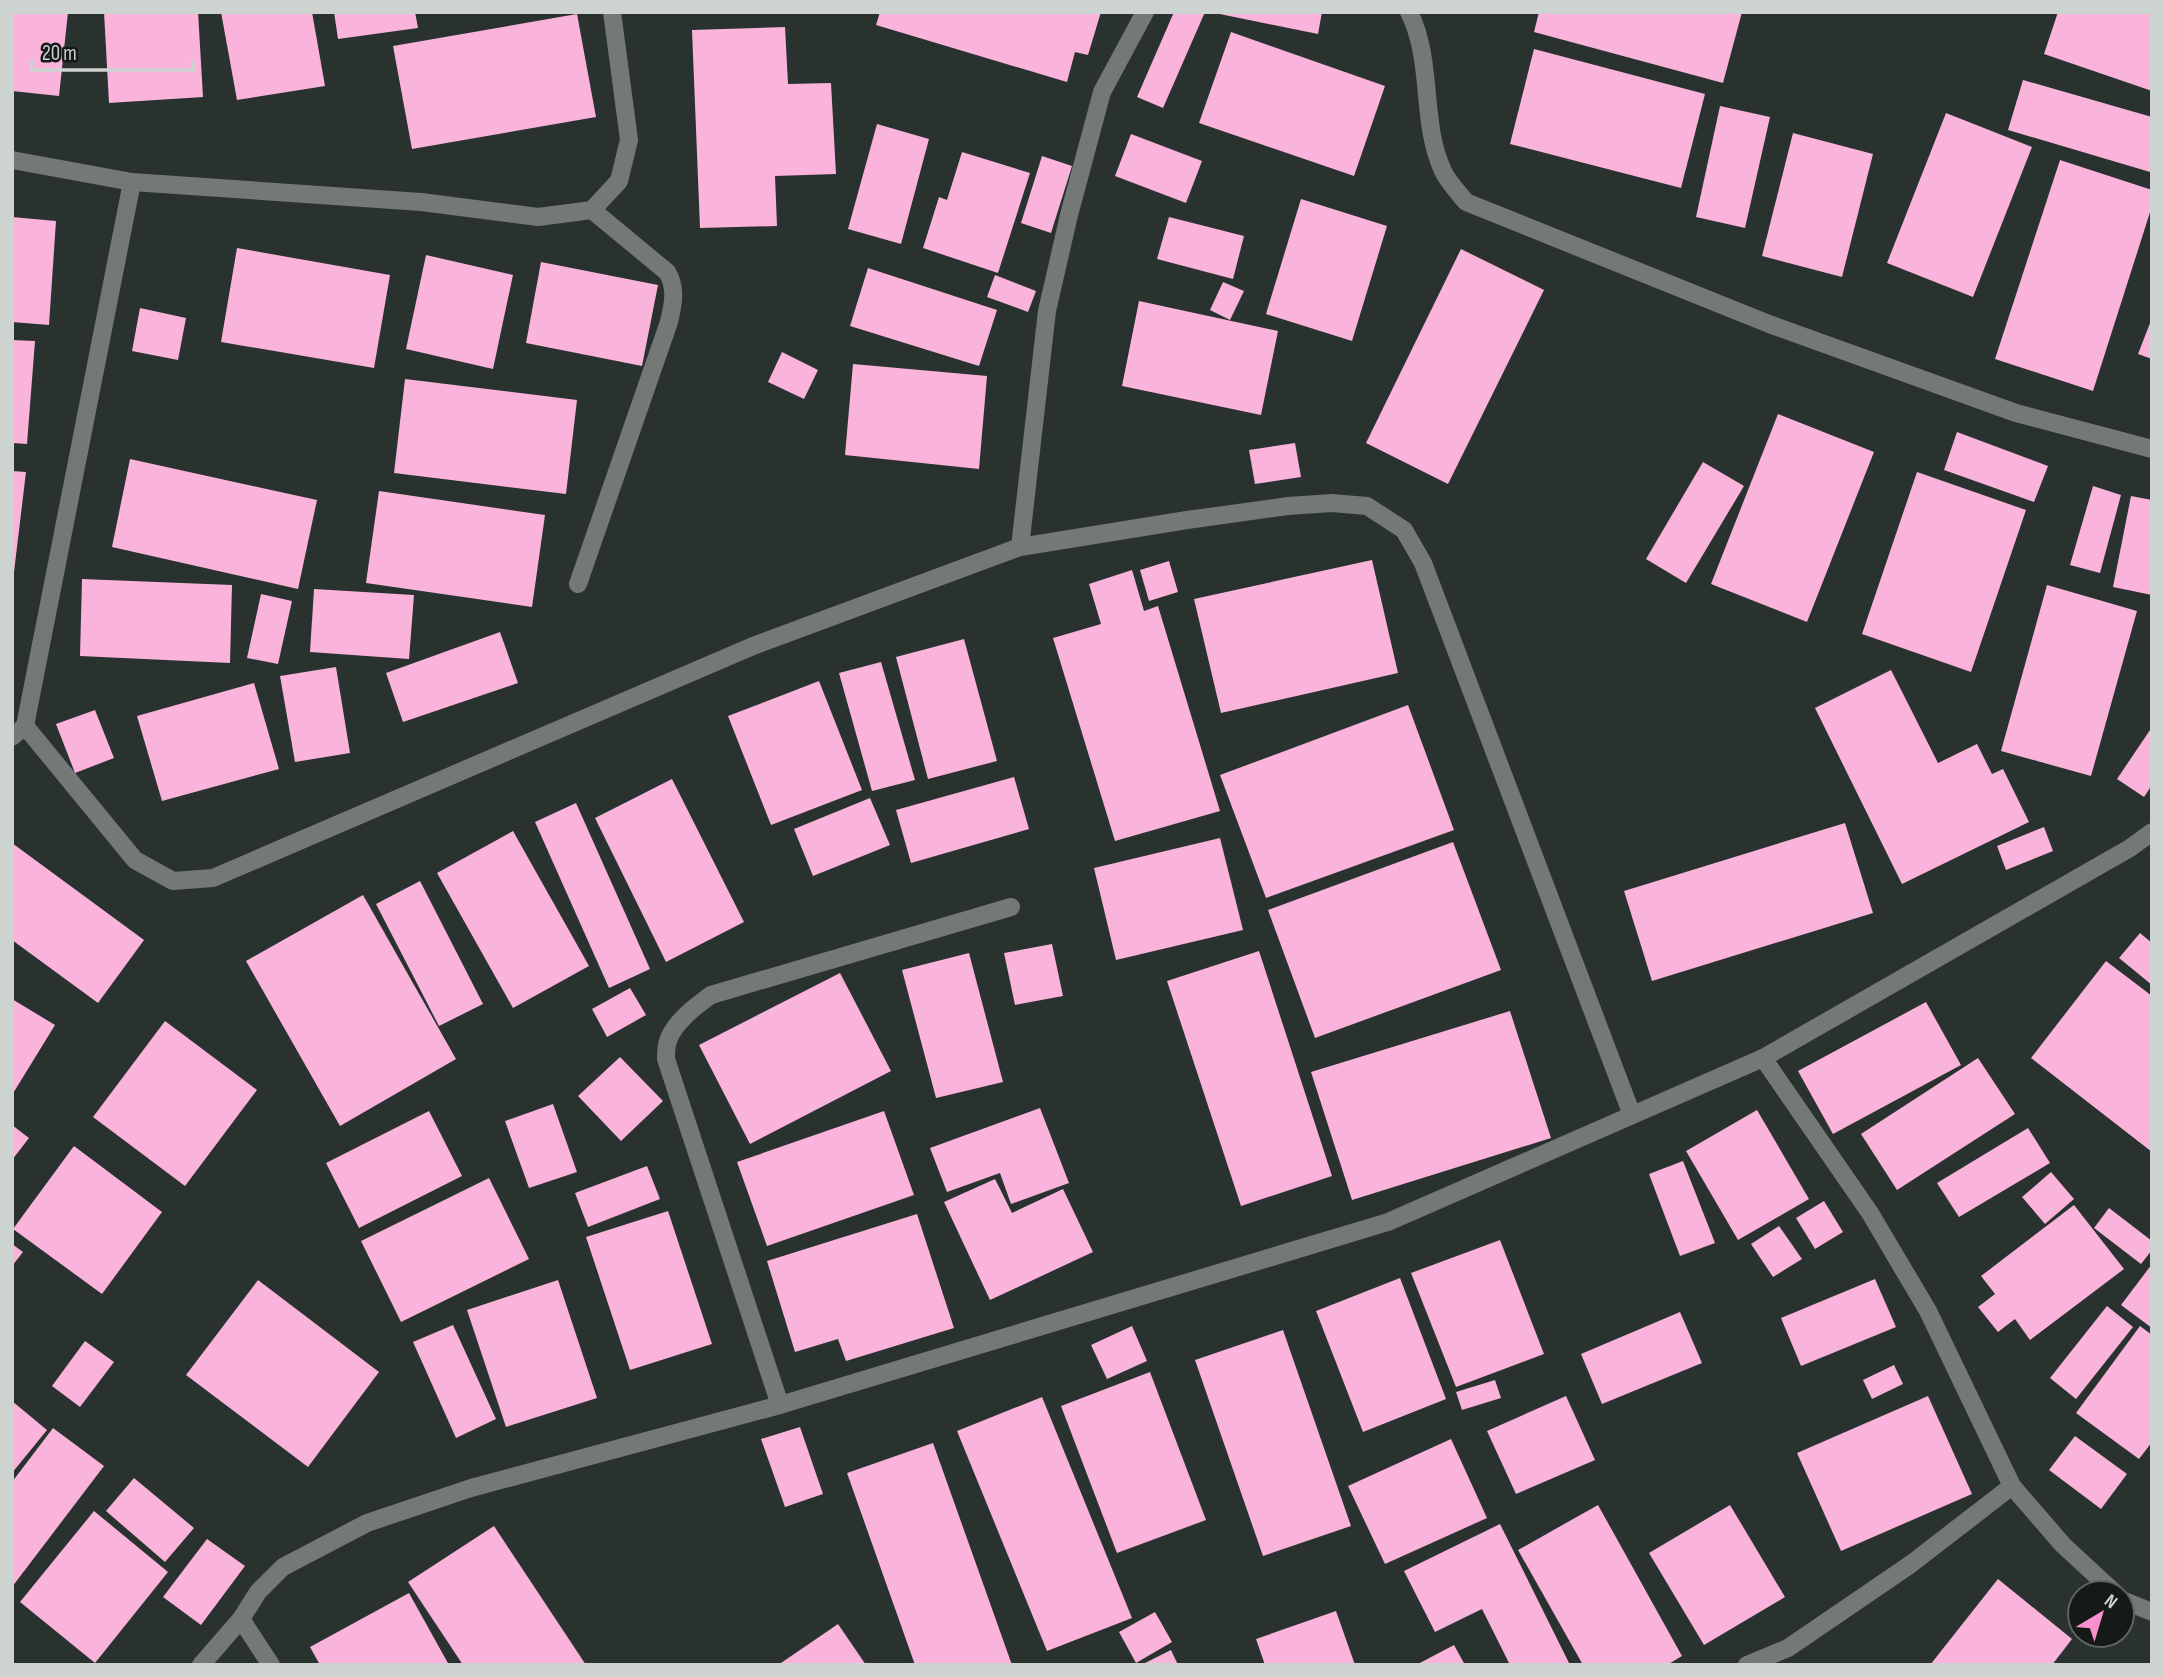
<svg xmlns="http://www.w3.org/2000/svg" width="2164" height="1677" font-family="'Sofia Sans Condensed',sans-serif">
  <style>
    .building { fill: #fab3db }
    .lines { fill: none; stroke-linecap: round; stroke-linejoin: round }
    .minor { stroke: #747876; stroke-width: 18 }
  </style>
  <rect width="100%" height="100%" fill="#29322e"/>
  <!-- building -->
  <g class="building">
    <path d="M12,12H68L59,96L12,91Z"/>
    <path d="M104,12H198L203,97L109,103Z"/>
    <path d="M221,12H312L325,86L237,100Z"/>
    <path d="M334,12H415L418,28L338,39Z"/>
    <path d="M880,12H1101L1088,55L1075,52L1067,82L876,25Z"/>
    <path d="M1174,12H1205L1163,108L1137,97Z"/>
    <path d="M1210,12H1322L1318,34Z"/>
    <path d="M1539,12H1742L1723,83L1534,32Z"/>
    <path d="M2058,12H2152V91L2044,54Z"/>
    <path d="M577,14L596,117L412,149L393,46Z"/>
    <path d="M785,27L788,84L831,83L836,174L775,176L777,226L700,228L692,30Z"/>
    <path d="M1231,32L1385,86L1354,176L1199,123Z"/>
    <path d="M1534,49L1705,94L1681,188L1510,144Z"/>
    <path d="M2023,80L2152,117L2150,172L2008,130Z"/>
    <path d="M1720,106L1770,117L1745,228L1696,217Z"/>
    <path d="M1946,113L2032,147L1973,297L1887,263Z"/>
    <path d="M877,124L929,139L901,244L848,229Z"/>
    <path d="M1793,133L1873,154L1842,277L1762,256Z"/>
    <path d="M1131,134L1202,161L1186,203L1115,176Z"/>
    <path d="M962,152L1030,173L998,273L923,248L939,197L947,200Z"/>
    <path d="M1042,156L1072,166L1051,233L1021,223Z"/>
    <path d="M2060,160L2152,190V206L2093,391L1995,359Z"/>
    <path d="M1301,199L1387,226L1352,341L1266,314Z"/>
    <path d="M12,217L56,221L49,325L12,322Z"/>
    <path d="M1169,217L1244,236L1233,279L1157,259Z"/>
    <path d="M237,248L390,275L374,368L221,342Z"/>
    <path d="M1461,249L1544,290L1448,484L1366,443Z"/>
    <path d="M426,255L513,275L493,369L406,349Z"/>
    <path d="M541,262L658,285L642,366L526,343Z"/>
    <path d="M868,268L997,310L979,366L850,326Z"/>
    <path d="M995,275L1036,291L1028,312L987,297Z"/>
    <path d="M1223,282L1244,291L1230,320L1210,310Z"/>
    <path d="M1139,301L1278,331L1261,415L1122,386Z"/>
    <path d="M140,308L186,318L178,360L132,351Z"/>
    <path d="M2152,318V359L2138,354Z"/>
    <path d="M12,340L35,341L27,444L12,443Z"/>
    <path d="M782,352L818,370L804,399L768,382Z"/>
    <path d="M853,364L987,376L979,469L845,455Z"/>
    <path d="M405,379L577,400L566,494L394,473Z"/>
    <path d="M1778,414L1874,452L1807,622L1711,584Z"/>
    <path d="M1957,432L2048,466L2034,502L1944,470Z"/>
    <path d="M1295,443L1301,477L1255,484L1249,450Z"/>
    <path d="M130,459L317,500L298,589L112,547Z"/>
    <path d="M1703,462L1744,486L1686,583L1646,559Z"/>
    <path d="M12,471L26,472L14,572H12Z"/>
    <path d="M1917,472L2026,510L1971,672L1862,634Z"/>
    <path d="M2093,486L2121,495L2100,573L2070,565Z"/>
    <path d="M379,491L545,515L532,607L366,583Z"/>
    <path d="M2131,496L2152,500V595L2113,587Z"/>
    <path d="M1372,560L1398,673L1221,713L1194,599Z"/>
    <path d="M1169,561L1178,592L1149,601L1140,570Z"/>
    <path d="M1132,570L1144,611L1158,606L1220,811L1115,841L1053,638L1101,624L1089,584Z"/>
    <path d="M82,579L232,585L230,663L80,656Z"/>
    <path d="M2047,585L2137,611L2091,776L2001,751Z"/>
    <path d="M314,589L414,595L409,659L310,652Z"/>
    <path d="M261,594L292,601L278,664L247,658Z"/>
    <path d="M500,632L518,683L403,722L386,673Z"/>
    <path d="M964,639L997,761L928,779L896,657Z"/>
    <path d="M881,662L915,780L872,791L839,673Z"/>
    <path d="M336,667L350,753L295,762L280,676Z"/>
    <path d="M1891,670L1938,763L1977,744L1992,774L2003,769L2029,822L1902,884L1815,708Z"/>
    <path d="M819,681L862,790L771,825L728,716Z"/>
    <path d="M254,683L279,769L162,801L137,716Z"/>
    <path d="M1408,705L1454,830L1266,898L1220,775Z"/>
    <path d="M95,710L114,758L75,773L56,724Z"/>
    <path d="M2150,730L2152,731V785L2144,797L2117,779Z"/>
    <path d="M1014,777L1029,829L911,863L896,810Z"/>
    <path d="M672,779L744,922L666,962L595,818Z"/>
    <path d="M870,798L890,845L813,876L794,829Z"/>
    <path d="M576,803L650,969L609,988L535,822Z"/>
    <path d="M1845,823L1873,913L1652,981L1624,891Z"/>
    <path d="M2044,827L2053,851L2006,870L1997,846Z"/>
    <path d="M513,831L589,966L513,1008L437,873Z"/>
    <path d="M1220,838L1243,930L1116,960L1094,868Z"/>
    <path d="M1453,842L1501,970L1315,1038L1268,910Z"/>
    <path d="M12,843L144,940L98,1003L12,940Z"/>
    <path d="M420,881L483,1004L439,1026L376,904Z"/>
    <path d="M363,895L456,1059L340,1126L246,961Z"/>
    <path d="M2140,933L2152,943V985L2119,958Z"/>
    <path d="M1052,944L1063,996L1015,1005L1004,953Z"/>
    <path d="M1259,951L1332,1176L1241,1206L1167,981Z"/>
    <path d="M969,953L1003,1082L936,1098L902,970Z"/>
    <path d="M2106,961L2152,996V1152L2031,1058Z"/>
    <path d="M840,973L891,1071L750,1144L699,1045Z"/>
    <path d="M630,988L646,1015L607,1037L592,1009Z"/>
    <path d="M12,999L55,1025L12,1095Z"/>
    <path d="M1926,1002L1961,1065L1833,1134L1798,1071Z"/>
    <path d="M1510,1011L1551,1138L1352,1200L1311,1072Z"/>
    <path d="M165,1021L257,1090L185,1186L93,1117Z"/>
    <path d="M620,1057L663,1101L621,1141L578,1096Z"/>
    <path d="M1978,1058L2015,1114L1897,1190L1861,1134Z"/>
    <path d="M553,1104L577,1172L529,1188L505,1121Z"/>
    <path d="M1040,1108L1069,1183L1011,1204L1000,1173L947,1192L930,1148Z"/>
    <path d="M1757,1110L1809,1199L1738,1240L1686,1151Z"/>
    <path d="M429,1111L462,1176L359,1228L326,1163Z"/>
    <path d="M884,1111L914,1195L767,1246L737,1162Z"/>
    <path d="M12,1125L29,1138L12,1160Z"/>
    <path d="M2028,1128L2050,1163L1959,1217L1937,1183Z"/>
    <path d="M74,1146L162,1212L102,1294L13,1229Z"/>
    <path d="M1683,1161L1715,1243L1680,1256L1649,1174Z"/>
    <path d="M647,1166L660,1199L588,1227L575,1193Z"/>
    <path d="M2051,1172L2074,1199L2045,1224L2022,1197Z"/>
    <path d="M489,1178L529,1259L401,1322L361,1241Z"/>
    <path d="M995,1179L1012,1213L1063,1189L1093,1252L990,1300L944,1202Z"/>
    <path d="M1824,1201L1843,1232L1815,1249L1796,1218Z"/>
    <path d="M2074,1205L2124,1269L2030,1340L2015,1319L1998,1332L1978,1307L1995,1294L1981,1276Z"/>
    <path d="M2109,1208L2152,1241V1250L2141,1264L2094,1228Z"/>
    <path d="M668,1211L712,1344L630,1370L586,1237Z"/>
    <path d="M917,1214L954,1328L846,1361L838,1339L795,1352L767,1261Z"/>
    <path d="M1779,1226L1802,1259L1773,1277L1751,1244Z"/>
    <path d="M1500,1240L1544,1354L1456,1387L1411,1273Z"/>
    <path d="M12,1244L23,1252L12,1266Z"/>
    <path d="M2152,1264V1328L2121,1305Z"/>
    <path d="M1400,1278L1446,1399L1363,1432L1316,1311Z"/>
    <path d="M1875,1279L1896,1327L1801,1366L1781,1318Z"/>
    <path d="M258,1280L379,1372L308,1467L186,1375Z"/>
    <path d="M558,1280L597,1398L506,1427L467,1310Z"/>
    <path d="M2107,1306L2133,1327L2076,1399L2050,1378Z"/>
    <path d="M1680,1312L1702,1363L1602,1404L1581,1354Z"/>
    <path d="M453,1325L496,1419L456,1438L413,1342Z"/>
    <path d="M1132,1326L1147,1361L1107,1379L1091,1345Z"/>
    <path d="M2140,1326L2152,1335V1442L2139,1459L2076,1413Z"/>
    <path d="M1283,1330L1351,1526L1263,1556L1195,1360Z"/>
    <path d="M85,1341L114,1362L80,1407L52,1386Z"/>
    <path d="M1894,1365L1903,1384L1872,1399L1863,1380Z"/>
    <path d="M1150,1372L1206,1520L1117,1553L1061,1406Z"/>
    <path d="M1495,1380L1501,1398L1462,1410L1456,1392Z"/>
    <path d="M1566,1396L1595,1460L1516,1494L1487,1431Z"/>
    <path d="M1928,1396L1972,1494L1841,1551L1797,1453Z"/>
    <path d="M1042,1397L1132,1618L1047,1651L957,1431Z"/>
    <path d="M12,1401L47,1430L12,1473Z"/>
    <path d="M800,1427L823,1494L785,1507L761,1439Z"/>
    <path d="M53,1428L104,1466L12,1587V1482Z"/>
    <path d="M2075,1436L2127,1474L2101,1509L2049,1470Z"/>
    <path d="M1451,1439L1487,1518L1385,1564L1348,1486Z"/>
    <path d="M933,1443L1012,1665H915L847,1473Z"/>
    <path d="M134,1478L194,1528L165,1562L106,1511Z"/>
    <path d="M1598,1505L1682,1656L1667,1665H1583L1518,1550Z"/>
    <path d="M1730,1505L1785,1597L1704,1645L1649,1553Z"/>
    <path d="M94,1511L168,1572L95,1663L20,1602Z"/>
    <path d="M1500,1524L1570,1665H1510L1482,1609L1435,1632L1404,1571Z"/>
    <path d="M494,1526L586,1665H463L408,1582Z"/>
    <path d="M207,1539L245,1566L201,1625L163,1597Z"/>
    <path d="M1998,1579L2072,1639L2052,1665H1930Z"/>
    <path d="M409,1593L449,1665H320L310,1647Z"/>
    <path d="M1336,1611L1355,1665H1265L1256,1639Z"/>
    <path d="M1155,1612L1172,1642L1136,1663L1119,1632Z"/>
    <path d="M838,1624L866,1665H778Z"/>
    <path d="M1454,1645L1465,1665H1416Z"/>
    <path d="M1171,1650L1178,1665H1141Z"/>
  </g>
  <g class="lines">
    <!-- minor -->
    <g class="minor">
      <path d="M1409,12C1434,62 1420,122 1443,171C1448,182 1458,192 1466,202L1769,324L2016,413L2152,449"/>
      <path d="M12,160L132,182L421,202L538,217L592,210L619,181L629,140L612,12"/>
      <path d="M1020,547L1047,311L1069,215L1102,92L1145,12"/>
      <path d="M578,584L669,322C673,305 677,288 667,272L592,210"/>
      <path d="M25,726L135,860L173,881L213,878L753,646L1020,547L1187,520L1288,506L1332,503L1367,506L1404,530L1423,563L1632,1115"/>
      <path d="M12,737L25,726L132,182"/>
      <path d="M1763,1058L1870,1213L1928,1311L2012,1486L2063,1545L2115,1593"/>
      <path d="M780,1405L666,1059C666,1053 666,1046 668,1041C674,1022 696,1006 711,995L1011,907"/>
      <path d="M2122,1600L2152,1612"/>
      <path d="M241,1619L271,1665"/>
      <path d="M201,1665L241,1619L258,1592L283,1567L367,1523L471,1488L780,1405L1388,1222L1763,1058L2130,848L2152,832"/>
      <path d="M1747,1665L1788,1648L1911,1564L2012,1486"/>
    </g>
  </g>
  <!-- border -->
  <rect width="2164" height="1677" fill="none" stroke="#cdd3d0" stroke-width="28"/>
  <!-- north arrow -->
  <g transform="translate(2101 1614) rotate(38)"><circle r="33" fill="#151917" stroke="#5f6361" stroke-width="2"/>
  <path d="M0-5L12 26L0 18L-12 26Z" fill="#f790cd"/>
  <text y="-10" font-size="19" font-weight="bold" text-anchor="middle" fill="#cdd3d0">N</text>
  </g>
  <!-- scale -->
  <path d="M32 60v10h161v-10" fill="none" stroke="#cdd3d0" stroke-width="3.5"/>
  <text x="42" y="60" font-size="21" fill="#cdd3d0" stroke="#151917" stroke-width="5" paint-order="stroke">20 m</text>
</svg>
